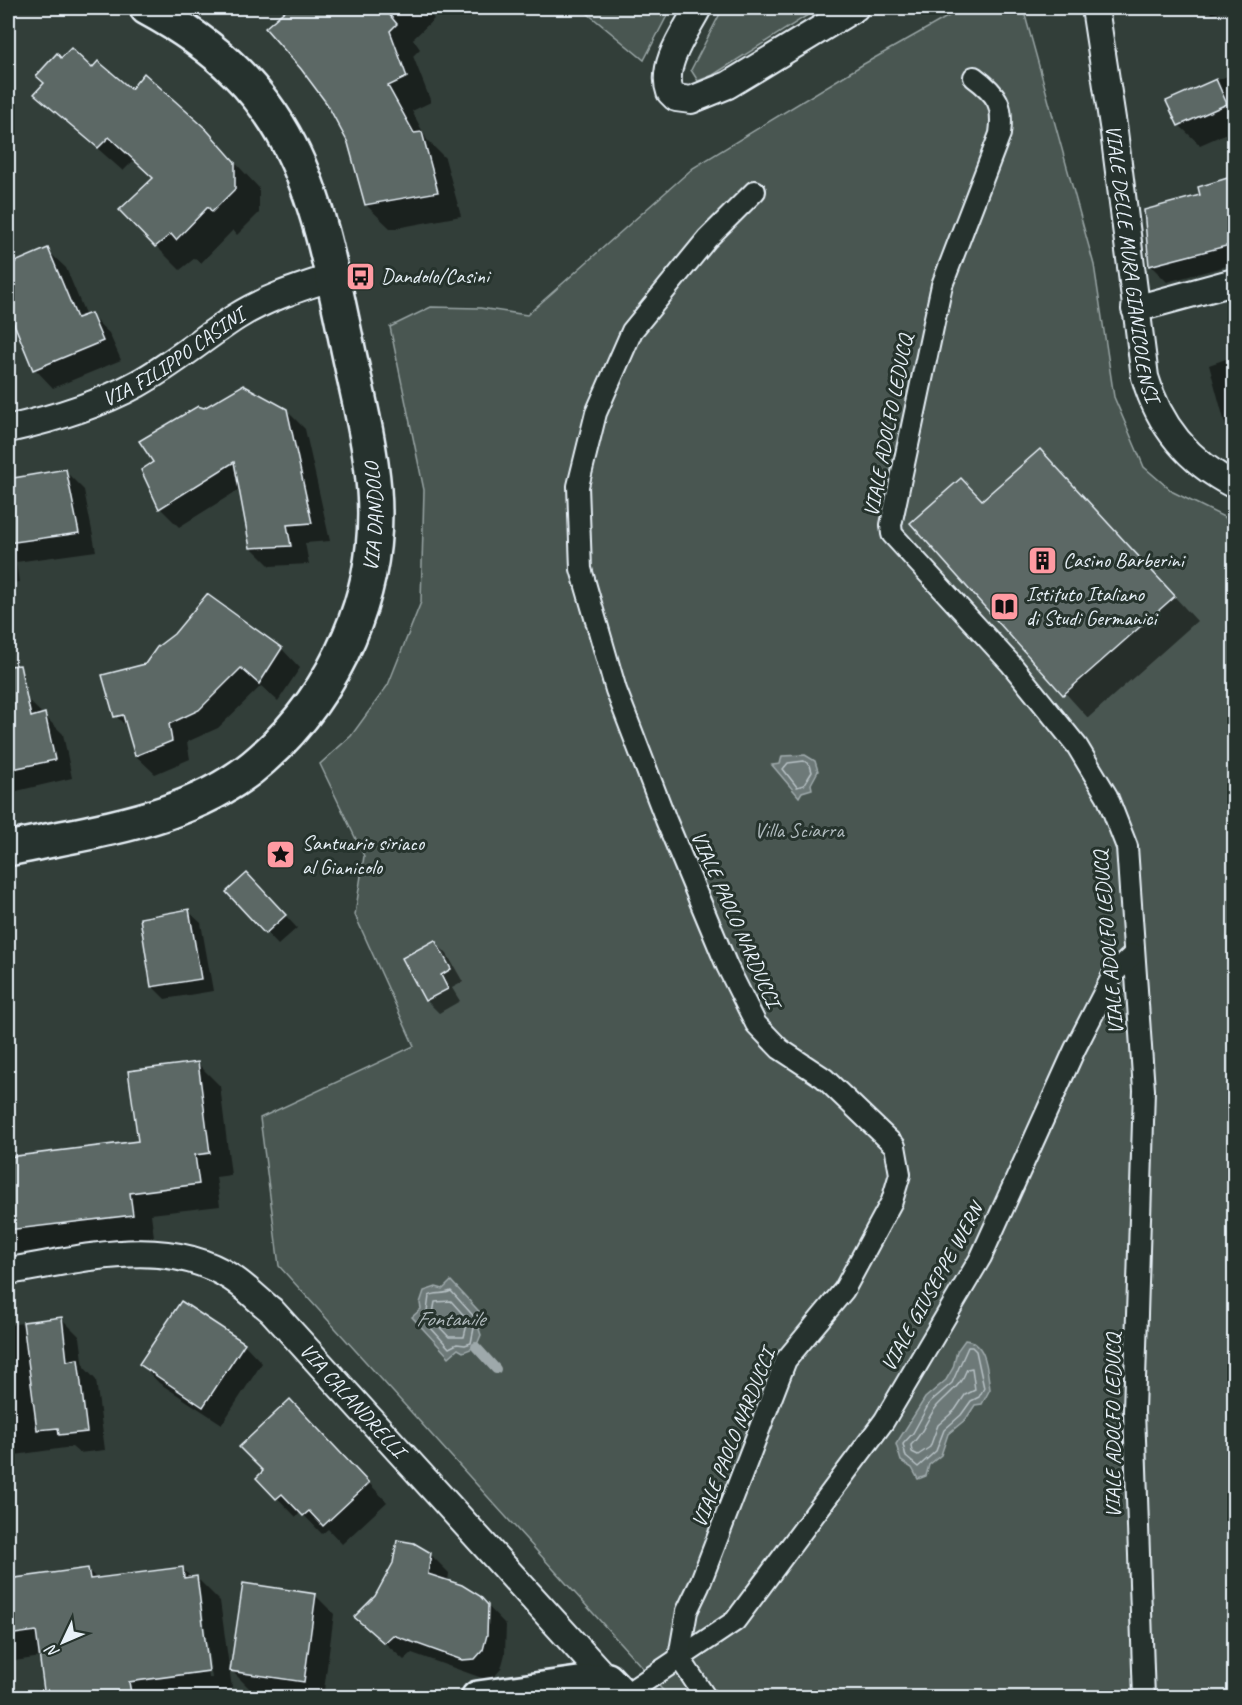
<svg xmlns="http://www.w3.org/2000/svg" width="1242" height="1705" font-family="Caveat,sans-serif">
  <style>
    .green { fill: #495651; stroke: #98a4a4; stroke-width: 1.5 }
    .water { fill: #6d7978; stroke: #9ea9ab; stroke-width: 1.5 }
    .shadow { fill: #0007; fill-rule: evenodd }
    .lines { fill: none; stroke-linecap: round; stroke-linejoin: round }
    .shore { stroke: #b7c1c5; stroke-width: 1.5 }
    .stream { stroke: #9ea9ab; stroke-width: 10 }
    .building { fill: #5c6865; stroke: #e8f1f8; stroke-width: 1.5 }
    .pedestrian-casing { stroke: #e8f1f8; stroke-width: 24 }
    .minor-casing { stroke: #e8f1f8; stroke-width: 30 }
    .tertiary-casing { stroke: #e8f1f8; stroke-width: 38 }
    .pedestrian { stroke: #26332d; stroke-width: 20 }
    .minor { stroke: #26332d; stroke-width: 26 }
    .tertiary { stroke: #26332d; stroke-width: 33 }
    .labels { text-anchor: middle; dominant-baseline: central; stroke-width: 6; stroke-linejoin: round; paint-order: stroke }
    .street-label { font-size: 21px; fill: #e8f1f8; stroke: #26332d }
    .poi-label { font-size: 21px; fill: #e8f1f8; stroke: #26332d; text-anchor: start }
    .park-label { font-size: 21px; fill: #b0bbbe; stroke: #26332d }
    .water-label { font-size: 22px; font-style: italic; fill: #b1bbbe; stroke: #26332d }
  </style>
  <rect width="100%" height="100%" fill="#323e39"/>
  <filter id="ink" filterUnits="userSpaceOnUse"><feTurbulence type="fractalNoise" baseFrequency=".0167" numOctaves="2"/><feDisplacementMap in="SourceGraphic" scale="12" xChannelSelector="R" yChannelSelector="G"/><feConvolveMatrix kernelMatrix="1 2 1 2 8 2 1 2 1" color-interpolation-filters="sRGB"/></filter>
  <g filter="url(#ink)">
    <!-- green -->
    <g class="green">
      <path d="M581,8H671L644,60Z"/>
      <path d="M723,8H819L713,75L698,81L691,70Z"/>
      <path d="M963,8H1023L1094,265L1114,397L1144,467L1173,492L1234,522V1697H669L279,1266L260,1118L414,1046L355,915L364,856L320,764L351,736L388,685L421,602L424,490L390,327L431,307L480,308L527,315L693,168L862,65Z"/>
    </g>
    <!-- water -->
    <g class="water">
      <path d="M805,755L815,761L818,771L811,784L812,789L802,792L799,797L772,765L780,764L782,756Z"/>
      <path d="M451,1281L488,1321L479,1329L481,1335L476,1347L463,1352L458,1349L449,1357L412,1317L421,1309L420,1303L424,1291L436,1287L443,1289Z"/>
      <path d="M965,1340C987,1342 987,1370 990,1389L982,1404L975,1405L966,1419L948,1434L941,1455L929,1465L926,1476L918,1479L912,1468L901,1461L896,1444L925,1398L946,1380L953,1368L957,1351Z"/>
    </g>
    <!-- shadow -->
    <g class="shadow">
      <path d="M290,8H426L434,19L413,39L420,49L413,56L431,102L412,111L427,140L445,158L461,216L391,229L366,205L349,142L328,103L302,68L267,28Z"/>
      <path d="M1206,8H1234L1212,14Z"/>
      <path d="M62,59L92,70L209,135L259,188V213L237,235L233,230L201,263L195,258L180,270L156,246L154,179L134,160L123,171L36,94Z"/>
      <path d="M1234,73V130L1200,145L1179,125L1168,102Z"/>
      <path d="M1234,178V264L1167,282L1150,265L1202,196L1199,188Z"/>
      <path d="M47,250L66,268L86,316L90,315L109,333L121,360L53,388L35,369L8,305V267Z"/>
      <path d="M1234,356V441L1228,434L1209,365Z"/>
      <path d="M205,409L286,410L305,429L330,541L305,543L309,564L270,566L251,547L240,489L179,527L161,509L143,471L155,463Z"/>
      <path d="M1040,451L1197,621L1088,718L912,523L983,502Z"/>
      <path d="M65,471L84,490L96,551L16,562L19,582L8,584V481Z"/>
      <path d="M208,596L282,649L300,668L278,701L261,686L218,728L187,742L190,759L155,774L136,756L128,728L116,716L146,665Z"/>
      <path d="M26,698L63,734L72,778L8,793V702Z"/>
      <path d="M259,887L297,928L278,945L228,892Z"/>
      <path d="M188,911L201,923L213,991L165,999L153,987Z"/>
      <path d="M435,942L447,954L463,982L452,988L460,1001L439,1013L426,1000Z"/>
      <path d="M198,1064L220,1086L231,1175L216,1177L220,1206L151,1214L154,1237L8,1254V1159L139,1142Z"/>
      <path d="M61,1318L80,1337L84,1367L96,1380L105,1450L79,1453L72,1447L8,1456V1325Z"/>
      <path d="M244,1344L262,1363L222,1424L159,1383L141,1364Z"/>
      <path d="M308,1419L387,1502L342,1544L328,1529L322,1534L301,1512L296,1517L258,1478Z"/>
      <path d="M430,1554L449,1573L448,1582L479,1597L506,1625L505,1654L501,1669L494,1677L482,1678L412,1653L404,1660L356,1617Z"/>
      <path d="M182,1568L192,1578L196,1577L220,1601L233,1695L211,1698H8V1694L46,1688L41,1657L8,1662V1580L87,1569L98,1580ZM197,1592H200L212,1678H209Z"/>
      <path d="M244,1585L316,1596L334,1614L323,1698L250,1689L232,1671Z"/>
    </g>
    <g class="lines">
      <!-- shore -->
      <g class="shore">
        <path d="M804,761L810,765L812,772L804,785L797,787L783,769L788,763Z"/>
        <path d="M451,1291L478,1321L474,1328L471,1343L465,1345L457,1344L449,1348L422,1318L427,1311L429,1296C436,1292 443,1295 451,1291Z"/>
        <path d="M451,1301L468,1320L464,1337H449L432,1319L435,1302Z"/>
        <path d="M972,1347L976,1351L984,1388L979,1397L971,1401L961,1415L944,1430L936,1451L918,1467L906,1457L903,1444L913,1433L930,1402L952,1383L968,1347Z"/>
        <path d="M972,1368L975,1390L965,1395L955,1410L938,1425L930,1447L918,1455L912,1452L911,1445C923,1434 927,1418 937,1406C949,1393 961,1386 967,1369Z"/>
      </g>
      <!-- stream -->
      <path class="stream" d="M476,1347L496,1369"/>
    </g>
    <!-- building -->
    <g class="building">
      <path d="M288,8H384L397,24L390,31L407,77L388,86L414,133L422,132L438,192L365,205L348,143L327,104L301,69L265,28Z"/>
      <path d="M71,48L92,68L98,61L131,89L144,73L205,128L235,162V189L212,212L208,207L176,240L171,234L155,247L119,210L153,178L109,137L98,148L34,94L44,83L36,76L57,53L61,58Z"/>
      <path d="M1216,79L1227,104L1178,126L1166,101Z"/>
      <path d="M1234,176V244L1149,266L1144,210L1200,195L1198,187Z"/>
      <path d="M48,248L77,318L91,313L103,341L33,370L8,309V265Z"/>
      <path d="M243,385L287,409L312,523L287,525L291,546L250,548L234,462L159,509L141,470L153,462L139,441L198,406L204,408Z"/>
      <path d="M1040,449L1175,596L1063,695L910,523L961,478L982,500Z"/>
      <path d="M66,469L79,533L8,543V479Z"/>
      <path d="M207,594L282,648L259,684L241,668L199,710L169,724L172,741L135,756L123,715L114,717L102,675L145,664L157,647L174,634Z"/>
      <path d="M20,665L31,717L45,713L55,760L8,770V666Z"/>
      <path d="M247,873L286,915L265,934L226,892Z"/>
      <path d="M189,909L201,979L151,987L140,918Z"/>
      <path d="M435,940L451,969L441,975L448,989L425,1001L402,958Z"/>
      <path d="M198,1062L210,1153L195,1155L199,1184L130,1193L133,1215L8,1230V1157L138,1141L128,1071Z"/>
      <path d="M181,1301L245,1343L203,1407L139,1364Z"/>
      <path d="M62,1317L67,1361L78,1359L87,1432L59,1435L58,1428L37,1430L23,1322Z"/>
      <path d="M290,1399L369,1483L323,1526L309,1511L303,1516L282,1494L276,1499L256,1478L263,1471L239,1447Z"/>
      <path d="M397,1540L414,1543L431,1553L428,1574L462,1585L480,1596L488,1605L487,1635L483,1650L475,1659L462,1660L393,1635L384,1643L354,1617L375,1596L393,1563Z"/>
      <path d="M183,1567L184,1578L197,1576L209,1671L129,1682L132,1698H45L36,1631L8,1635V1579L88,1568L90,1579Z"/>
      <path d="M243,1583L316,1594L304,1682L230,1671Z"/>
    </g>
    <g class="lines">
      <defs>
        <g id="pedestrian">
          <path d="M974,77C997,94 1004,104 1000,134L942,285L891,525L892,534L1011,664L1077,746L1107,796L1127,847L1144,1090L1134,1411L1144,1698"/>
          <path d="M623,1696L735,1621L884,1421L981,1257L1075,1049L1114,973L1134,954"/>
          <path d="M706,1698L679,1657L687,1611L699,1586L786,1360L844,1290L892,1201L900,1174L895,1146L824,1078L780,1049L756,1024L727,966L666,820L616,690L581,569L578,486L596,413L632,331L707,239L755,191"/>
        </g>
        <g id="minor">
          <path d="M698,8C686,31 660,65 670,92L676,98L691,100L728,85L855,8"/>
          <path id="s1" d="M1095,8L1114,132L1145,377C1159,426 1189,462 1234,485"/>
          <path d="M1135,309L1234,282"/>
          <path id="s2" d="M8,429C52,419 97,406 137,384C172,365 202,339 236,317C266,298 299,288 333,277"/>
          <path id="s3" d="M8,1271C80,1260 165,1234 232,1278C246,1287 258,1300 271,1310L607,1680"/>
        </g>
        <g id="tertiary">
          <path id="s4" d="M8,849C94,830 194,821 262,759C337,692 382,591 374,490C370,441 357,392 347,344C315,190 297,89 147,8"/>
          <path d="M478,1698L607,1680L624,1698"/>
        </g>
      </defs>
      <!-- pedestrian casing -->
      <use href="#pedestrian" class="pedestrian-casing"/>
      <!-- minor casing -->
      <use href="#minor" class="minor-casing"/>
      <!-- tertiary casing -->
      <use href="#tertiary" class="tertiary-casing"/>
      <!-- pedestrian -->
      <use href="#pedestrian" class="pedestrian"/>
      <!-- minor -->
      <use href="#minor" class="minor"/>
      <!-- tertiary -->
      <use href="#tertiary" class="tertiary"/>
    </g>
  </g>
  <!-- icons -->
  <defs>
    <symbol id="bus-square" viewBox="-11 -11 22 22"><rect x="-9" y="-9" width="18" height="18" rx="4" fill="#ff9aa2" stroke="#26332d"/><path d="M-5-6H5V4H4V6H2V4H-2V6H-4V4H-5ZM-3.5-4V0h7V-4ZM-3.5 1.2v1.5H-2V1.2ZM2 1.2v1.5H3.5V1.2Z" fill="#111"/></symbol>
    <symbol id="building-square" viewBox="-11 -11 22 22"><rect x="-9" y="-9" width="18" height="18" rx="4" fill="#ff9aa2" stroke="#26332d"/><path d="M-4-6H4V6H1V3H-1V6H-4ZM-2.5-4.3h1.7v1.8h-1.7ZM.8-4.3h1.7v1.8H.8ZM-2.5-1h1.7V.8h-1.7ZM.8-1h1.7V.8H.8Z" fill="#111"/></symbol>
    <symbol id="library-square" viewBox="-11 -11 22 22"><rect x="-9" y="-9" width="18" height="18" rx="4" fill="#ff9aa2" stroke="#26332d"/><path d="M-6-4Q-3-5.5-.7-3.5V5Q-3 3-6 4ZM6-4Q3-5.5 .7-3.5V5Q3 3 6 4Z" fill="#111"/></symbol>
    <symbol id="sight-square" viewBox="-11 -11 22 22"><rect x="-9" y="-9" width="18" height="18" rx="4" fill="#ff9aa2" stroke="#26332d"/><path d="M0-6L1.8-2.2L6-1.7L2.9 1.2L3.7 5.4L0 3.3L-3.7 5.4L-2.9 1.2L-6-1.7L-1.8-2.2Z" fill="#111"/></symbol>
  </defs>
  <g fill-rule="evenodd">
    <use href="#bus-square" x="344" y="260" width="33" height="33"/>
    <use href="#building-square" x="1026" y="544" width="33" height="33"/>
    <use href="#library-square" x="988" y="590" width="33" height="33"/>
    <use href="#sight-square" x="264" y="838" width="33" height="33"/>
  </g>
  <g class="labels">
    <!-- street labels -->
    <g class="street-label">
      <text stroke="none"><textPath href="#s1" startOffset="258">VIALE DELLE MURA GIANICOLENSI</textPath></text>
      <text stroke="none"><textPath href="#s2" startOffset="182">VIA FILIPPO CASINI</textPath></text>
      <text transform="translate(888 426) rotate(-79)">VIALE ADOLFO LEDUCQ</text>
      <text stroke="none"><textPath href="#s4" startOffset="548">VIA DANDOLO</textPath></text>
      <text transform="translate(736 919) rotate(66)">VIALE PAOLO NARDUCCI</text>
      <text transform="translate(1108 943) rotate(-95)">VIALE ADOLFO LEDUCQ</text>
      <text transform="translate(932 1287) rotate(-61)">VIALE GIUSEPPE WERN</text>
      <text stroke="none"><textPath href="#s3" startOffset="402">VIA CALANDRELLI</textPath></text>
      <text transform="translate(1113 1426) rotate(-90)">VIALE ADOLFO LEDUCQ</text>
      <text transform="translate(733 1438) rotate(-68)">VIALE PAOLO NARDUCCI</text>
    </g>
    <!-- poi labels -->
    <g class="poi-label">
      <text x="381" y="276">Dandolo/Casini</text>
      <text x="1063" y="560">Casino Barberini</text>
      <text x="1026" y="594">Istituto Italiano<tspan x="1026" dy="24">di Studi Germanici</tspan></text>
      <text x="302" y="843">Santuario siriaco<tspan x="302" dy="24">al Gianicolo</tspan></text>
    </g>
    <!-- park labels -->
    <g class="park-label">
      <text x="799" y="830">Villa Sciarra</text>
    </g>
    <!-- water labels -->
    <g class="water-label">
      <text x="450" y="1319">Fontanile</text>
    </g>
  </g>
  <!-- margin -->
  <rect width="1242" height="1705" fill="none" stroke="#26332d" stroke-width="30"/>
  <rect x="15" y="15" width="1212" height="1675" fill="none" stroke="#e8f1f8" stroke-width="2" filter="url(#ink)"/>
  <!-- north arrow -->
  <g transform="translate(63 1642) rotate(226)" stroke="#26332d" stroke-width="4.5" paint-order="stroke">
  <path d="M0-4.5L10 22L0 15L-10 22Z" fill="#e8f1f8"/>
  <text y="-9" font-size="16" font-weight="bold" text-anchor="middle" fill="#e8f1f8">N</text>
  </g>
</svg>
